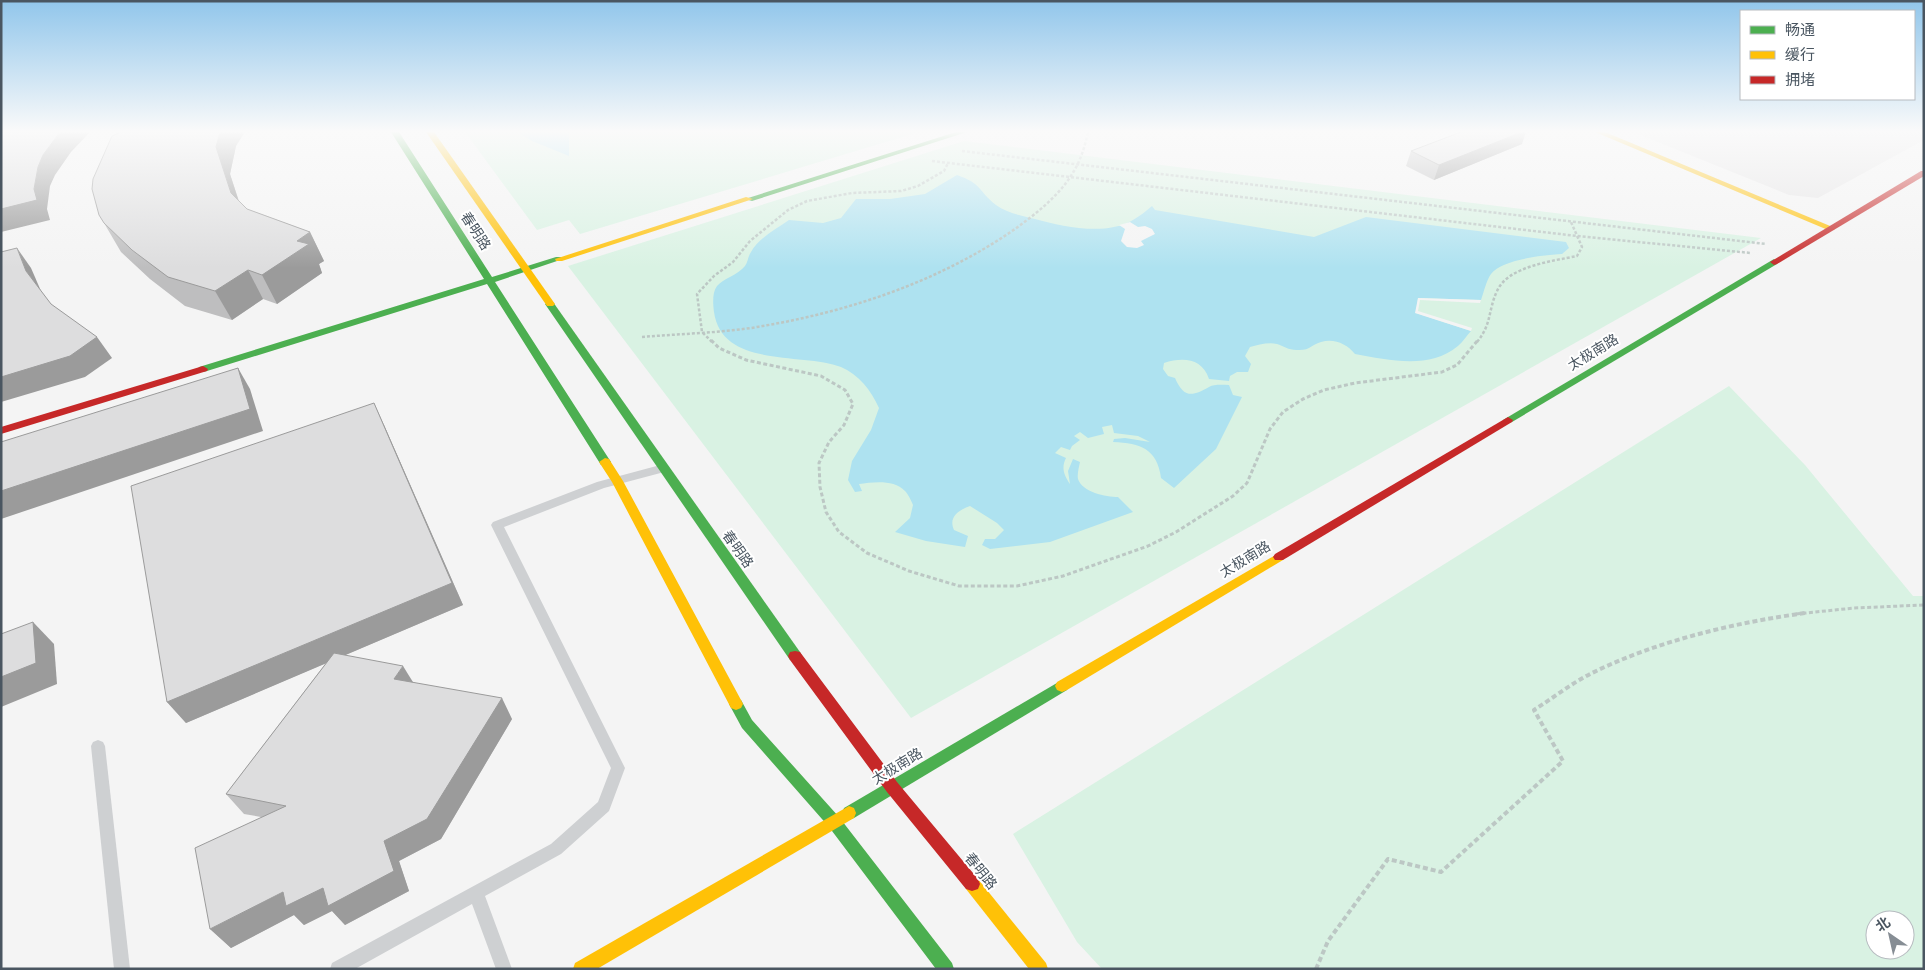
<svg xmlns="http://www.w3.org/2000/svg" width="1925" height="970" font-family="Raleway,'Noto Sans SC',sans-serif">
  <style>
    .education { fill: #e6e5e6 }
    .green { fill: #d9f2e3; fill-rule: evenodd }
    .water { fill: #aee2f0 }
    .pier { fill: #f4f4f4 }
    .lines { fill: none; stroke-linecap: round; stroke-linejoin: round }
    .path-far2 { stroke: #bcc7c4; stroke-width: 2.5; stroke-dasharray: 3 2; stroke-linecap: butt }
    .path-far1 { stroke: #bcc7c4; stroke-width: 3; stroke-dasharray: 4 2.5; stroke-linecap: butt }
    .path { stroke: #bcc7c4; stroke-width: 4; stroke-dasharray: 5 3; stroke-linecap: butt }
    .lane { fill: #ced0d2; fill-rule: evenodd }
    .fast { fill: #4caf50; fill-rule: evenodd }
    .slow { fill: #ffc107; fill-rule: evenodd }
    .jam { fill: #c62828; fill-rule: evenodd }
    .wall { fill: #bebebf }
    .shaded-wall { fill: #9b9b9b }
    .building { fill: #ddddde; stroke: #9b9b9b }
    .labels { text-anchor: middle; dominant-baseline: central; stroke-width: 4; stroke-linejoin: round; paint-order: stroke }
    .street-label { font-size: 14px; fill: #4a5661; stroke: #fff }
  </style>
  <rect width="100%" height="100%" fill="#f4f4f4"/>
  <!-- education -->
  <path class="education" d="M1633,132H1924V140L1818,198L1789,195Z"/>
  <!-- green -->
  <g class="green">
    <path d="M465,132H919L580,234L569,220L537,230Z"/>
    <path d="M964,141L1761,238L911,718L568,266Z"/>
    <path d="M1729,386L1805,465L1913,596H1924V969H1102L1077,942L1013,834ZM1875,920H1905V950H1875Z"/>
  </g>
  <!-- water -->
  <g class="water">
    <path d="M518,132H569V156L532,141Z"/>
    <path d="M957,175C983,184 978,191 996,205C1007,213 1022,216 1035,219C1064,227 1106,236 1133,220C1140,216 1146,211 1152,206L1155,210L1314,237L1366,217L1566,242L1569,248L1562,254C1545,255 1502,259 1491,274C1486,281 1484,292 1481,300L1418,298L1416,313L1471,331C1467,335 1463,342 1458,346C1429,370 1389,360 1355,354C1347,344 1334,338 1321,342C1310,345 1311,351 1296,350C1289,350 1283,346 1277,344C1268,342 1258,345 1250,347L1245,356L1251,364L1248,372H1237L1230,376L1229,381L1209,379C1202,358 1183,357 1164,363L1163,369L1168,376L1175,378C1184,399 1193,396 1209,387C1214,384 1223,385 1229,385L1233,395L1242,397L1216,449L1174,488L1161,478C1157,449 1141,443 1113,442L1114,439L1125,438L1150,442L1138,436L1114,433L1112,425L1102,427L1104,434L1088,438L1080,432L1074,436L1080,440L1072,446L1070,450L1061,447L1055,453L1066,458C1061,468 1064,475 1070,484L1068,471L1073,459L1080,462C1079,467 1077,474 1078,479C1082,492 1106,497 1118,497L1133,512L1050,542L990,549L982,545L985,539H995L1004,530L997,523L970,506C959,510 948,517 954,530L968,536L965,547L926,541L895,532L910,518L913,505C911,500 908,494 905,491C894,479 873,482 859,484L862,491L855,492L848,480L852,461L871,430L879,408C871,390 859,375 841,367C803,352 722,369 714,312C713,304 712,293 717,286C724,278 738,275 745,266C748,262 748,256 751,252C759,238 776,229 789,220L823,223L841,218L856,199H890L925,194Z"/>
  </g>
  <!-- pier -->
  <g class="pier">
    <path d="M1130,222L1138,227L1145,226L1152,229L1155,234L1141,241L1144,245L1137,248L1127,247L1121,241L1125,229L1119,225Z"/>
    <path d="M1418,298L1481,300L1480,303L1420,300L1418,311L1472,328L1471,331L1415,313Z"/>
  </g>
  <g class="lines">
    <!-- path-far2 -->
    <g class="path-far2">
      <path d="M962,151L1766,244"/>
      <path d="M932,161L1577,236L1751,253"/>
      <path d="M642,337C678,334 715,333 751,328C845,313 937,283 1015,229C1037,213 1060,195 1074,171C1081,159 1085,146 1088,132"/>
      <path d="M712,342L702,332L697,294L714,276L733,262L750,241L788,210L807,201L852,193L901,191L918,186L944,171L948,163"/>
      <path d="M1477,342C1492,324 1488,310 1497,291C1508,266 1553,261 1577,256L1582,247L1571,222"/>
    </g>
    <!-- path-far1 -->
    <g class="path-far1">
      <path d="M711,340L719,348L746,360L821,376L845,390L853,404L844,425L829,442L819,463L820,487L826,512L839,532L867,553L909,571L959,586H1017L1063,576L1148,546L1176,532L1233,496L1247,483L1270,429L1283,412L1303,399L1324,390L1355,383L1442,372L1457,365L1478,340"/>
      <path d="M1796,614L1854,608L1924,605"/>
    </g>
    <!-- path -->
    <path class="path" d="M1316,969L1328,941L1388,859L1441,872L1563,761L1534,710C1553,698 1572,683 1592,673C1657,641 1733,623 1805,613"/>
    <!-- lane -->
    <g class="lane">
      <path d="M664,464L670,468L668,471L604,488L504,527L625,768L609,811L561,854L485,896L512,969H496L472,904L355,969H330L332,963L551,844L598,802L611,768L491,525L493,522L597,482Z"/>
      <path d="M98,740L103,742L105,746L130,969H114L91,746L93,742Z"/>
    </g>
    <!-- fast -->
    <g class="fast">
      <path d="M391,132H399L492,277L556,257H562L563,259L495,282L609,459L611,462L609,465H601L487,284L207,371L203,372L198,369L199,367L484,279Z"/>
      <path d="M956,132H967L752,201L745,199Z"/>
      <path d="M1774,259L1778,262L1777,264L1512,422L1508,423L1503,420Z"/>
      <path d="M550,301L553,302L800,652L802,656L800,660L795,661L790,660L545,304Z"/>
      <path d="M1062,680L1067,682L1069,686L1067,690L854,818L849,820L844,818L842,813L844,808Z"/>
      <path d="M736,698L741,700L752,720L839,817L952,963L954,969H936L829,827L742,728L729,704L731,700Z"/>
    </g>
    <!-- slow -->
    <g class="slow">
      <path d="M426,132H434L555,304L553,306H547Z"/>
      <path d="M1595,132H1605L1835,228L1834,230H1828Z"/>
      <path d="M746,197L753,199L562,261H556L555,259Z"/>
      <path d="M605,458L609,459L623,481L741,700L743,704L741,708L736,710L731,708L612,482L599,462Z"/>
      <path d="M1279,553L1283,554L1285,557L1283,560L1067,690L1062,692L1057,690L1055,686L1057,682Z"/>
      <path d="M849,806L854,808L856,813L854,818L597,969H573L575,963Z"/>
      <path d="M972,877L978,879L1046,963L1048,969H1029L966,889L964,884L966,879Z"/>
    </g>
    <!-- jam -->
    <g class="jam">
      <path d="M1921,171H1924V176L1777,264L1774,265L1770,262Z"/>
      <path d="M203,366L208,369L207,371L1,434V427Z"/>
      <path d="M1508,417L1513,420L1512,422L1283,560H1275L1273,557L1275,554Z"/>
      <path d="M795,651L800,652L897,782L978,879L980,884L978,889L972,891L966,889L887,792L790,660L788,656L790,652Z"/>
    </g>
  </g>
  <!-- wall -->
  <g class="wall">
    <path d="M117,134L236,146L230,174L239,201L247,209L310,232L324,261L319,264L322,273L277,304L263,299L232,320L185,306L150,279L121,252L104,223Z"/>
    <path d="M1522,144L1434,180L1406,166L1411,151Z"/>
    <path d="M384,425L463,605L345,655L413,682L512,719L441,839L399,861L409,891L345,925L332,911L304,925L294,915L231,948L210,929L261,817L244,814L226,794L326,663L186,723L167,702Z"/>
  </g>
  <!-- shaded-wall -->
  <g class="shaded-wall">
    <path d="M60,132H90L71,152L55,175L50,186L47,209L50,220L1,232V209L34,189L38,167L43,155Z"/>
    <path d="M220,132H245L236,146L230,174L245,221L231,193L216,147Z"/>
    <path d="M1522,132H1526L1522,144L1434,180L1439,165Z"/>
    <path d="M310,232L324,261L319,264L322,273L277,304L262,275L297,241Z"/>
    <path d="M17,248L31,268L41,291L26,271Z"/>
    <path d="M248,270L263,299L232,320L215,291Z"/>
    <path d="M97,337L112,358L85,377L1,402V377Z"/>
    <path d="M238,368L250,389L263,431L1,519V491Z"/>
    <path d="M374,403L384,425L463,605L186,723L167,702Z"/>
    <path d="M33,622L54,644L57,684L1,707V677Z"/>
    <path d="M403,666L416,687L394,679Z"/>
    <path d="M502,698L512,719L441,839L399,861L409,891L345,925L332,911L304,925L294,915L231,948L210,929L384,841Z"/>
  </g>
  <!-- building -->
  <g class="building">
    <path d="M1,132H60L43,155L38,167L34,189L37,200L1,209Z"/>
    <path d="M120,132H220L216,147L231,193L247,209L310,232L297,241L309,244L262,275L248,270L215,291L168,277L132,250L104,223L99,215L92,189L93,179L112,136L117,134Z"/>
    <path d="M1461,132H1522L1439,165L1411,151Z"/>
    <path d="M17,248L26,271L51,304L97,337L70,356L1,377V252Z"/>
    <path d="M238,368L250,409L1,491V442Z"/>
    <path d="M374,403L452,583L167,702L131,486Z"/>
    <path d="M33,622L36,663L1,677V634Z"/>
    <path d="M334,653L403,666L394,679L502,698L427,819L384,841L394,871L328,906L323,888L286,906L283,892L210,929L195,848L286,806L226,794Z"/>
  </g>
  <!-- sky -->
  <linearGradient id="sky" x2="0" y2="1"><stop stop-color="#91c6eb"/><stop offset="0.49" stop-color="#fafafa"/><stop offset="1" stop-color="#fafafa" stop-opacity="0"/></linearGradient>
  <rect width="1925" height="268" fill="url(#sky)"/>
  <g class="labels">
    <!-- street labels -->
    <g class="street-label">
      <text transform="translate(476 231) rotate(57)">春明路</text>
      <text transform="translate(1593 352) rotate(-31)">太极南路</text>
      <text transform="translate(738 549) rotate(55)">春明路</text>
      <text transform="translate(1245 559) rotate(-31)">太极南路</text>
      <text transform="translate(897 766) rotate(-31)">太极南路</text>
      <text transform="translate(981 871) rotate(51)">春明路</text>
    </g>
  </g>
  <!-- border -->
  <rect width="1925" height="970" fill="none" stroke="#4a5661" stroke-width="5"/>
  <!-- legend -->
  <rect x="1740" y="10" width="175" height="90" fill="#ffffff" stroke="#b7bbc0"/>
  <rect x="1750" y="26" width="25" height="8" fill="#4caf50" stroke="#b7bbc0"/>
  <text x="1785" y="35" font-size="15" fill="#4a5661">畅通</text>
  <rect x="1750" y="51" width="25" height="8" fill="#ffc107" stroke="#b7bbc0"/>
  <text x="1785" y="60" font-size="15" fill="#4a5661">缓行</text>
  <rect x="1750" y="76" width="25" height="8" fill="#c62828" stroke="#b7bbc0"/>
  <text x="1785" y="85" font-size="15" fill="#4a5661">拥堵</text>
  <!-- north arrow -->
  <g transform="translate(1890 935) rotate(326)"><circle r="24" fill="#ffffff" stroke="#b7bbc0"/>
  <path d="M0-4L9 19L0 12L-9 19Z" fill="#868d94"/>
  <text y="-8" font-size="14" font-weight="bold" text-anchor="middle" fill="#4a5661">北</text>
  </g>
</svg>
